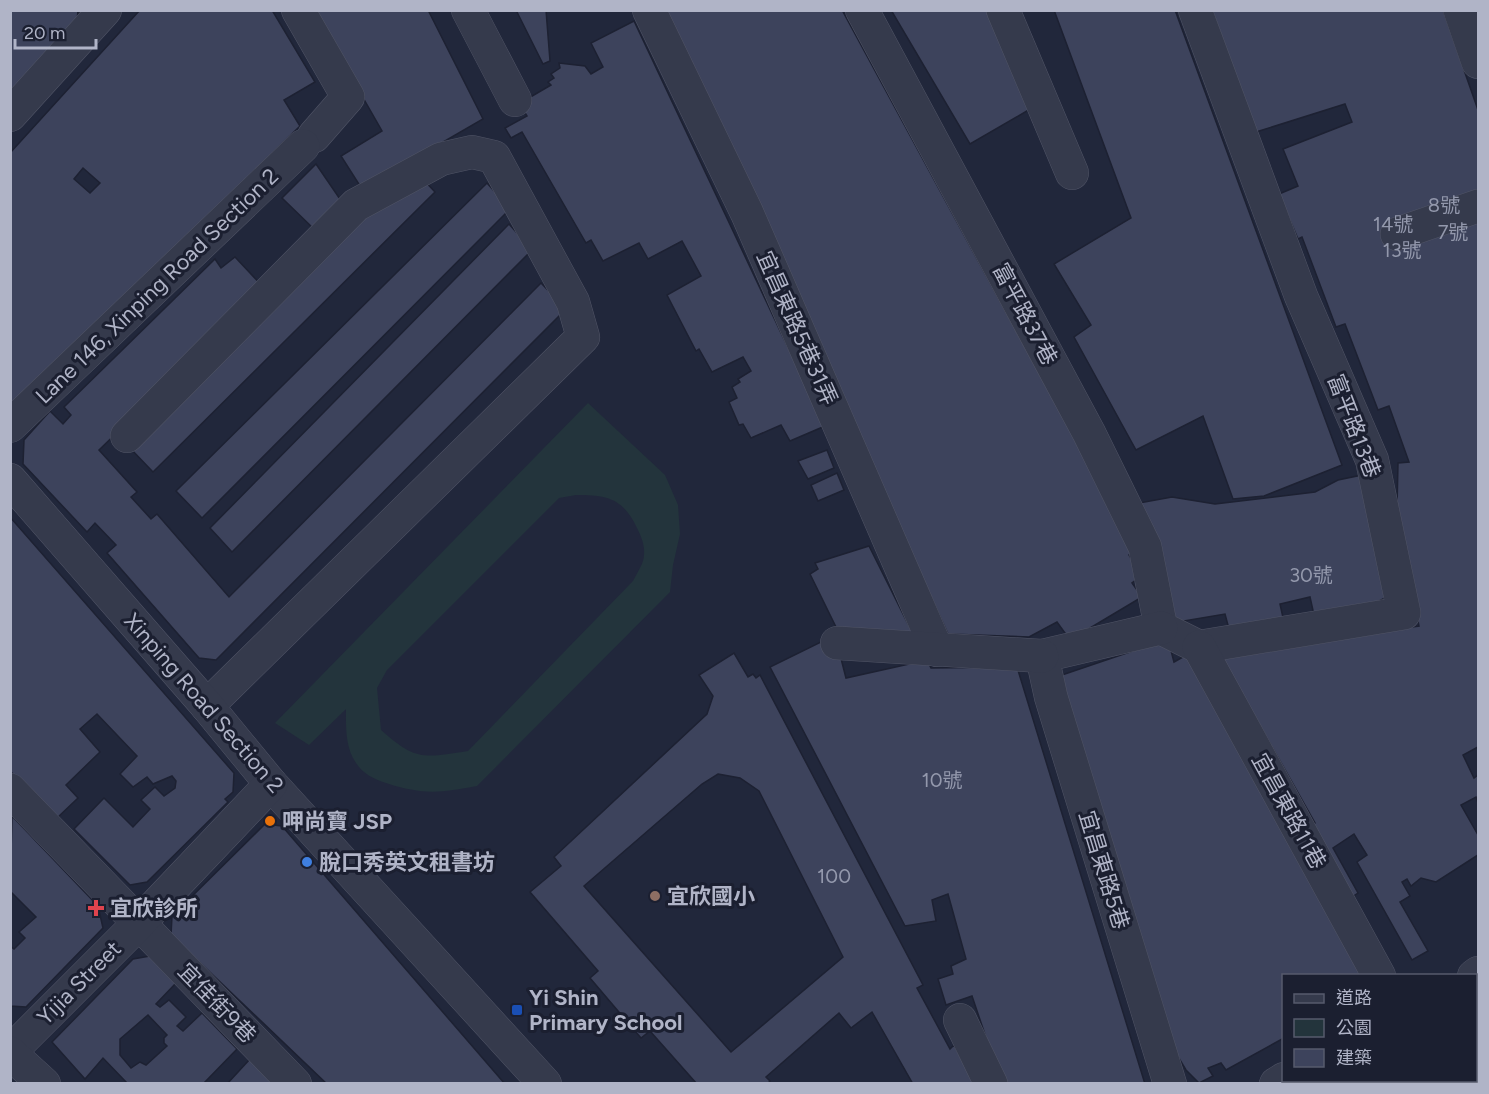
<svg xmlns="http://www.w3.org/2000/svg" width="1489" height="1094" font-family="Figtree,'Noto Sans TC',sans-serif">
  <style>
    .green { fill: #23343c; fill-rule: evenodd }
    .building { fill: #3d435c; stroke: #1d2132; stroke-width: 1.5; fill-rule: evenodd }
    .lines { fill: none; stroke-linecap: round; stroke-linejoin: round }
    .minor-casing { stroke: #505466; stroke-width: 34 }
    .minor { stroke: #353a4c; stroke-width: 33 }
    .food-dot { fill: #e8710a; stroke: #1b1f30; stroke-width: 2 }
    .shop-dot { fill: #3f7fe0; stroke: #1b1f30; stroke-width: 2 }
    .education-dot { fill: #8d6e63; stroke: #1b1f30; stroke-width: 2 }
    .health-dot { fill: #e0444e; stroke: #1b1f30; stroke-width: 2 }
    .transit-dot { fill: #1a4fb4; stroke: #1b1f30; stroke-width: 2 }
    .labels { text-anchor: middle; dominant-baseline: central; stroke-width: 6; stroke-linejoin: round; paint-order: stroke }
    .number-label { font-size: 20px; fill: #9398ac }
    .street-label { font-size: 22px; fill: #b0b4c7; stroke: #1b1f30 }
    .poi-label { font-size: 22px; font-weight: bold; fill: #b0b4c7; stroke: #1b1f30; text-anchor: start }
  </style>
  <rect width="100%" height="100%" fill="#21273b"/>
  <!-- green -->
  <path class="green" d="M588,403L665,475L678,505L680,534L673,565L670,592L477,786C440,793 423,795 386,783C374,779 363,774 356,763C345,747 346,727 346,709L309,745L275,723ZM576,495C607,495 623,498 637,528C641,536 645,545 644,555C644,563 637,573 633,581L468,751C423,758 416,761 381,730L377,688L387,670L559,498Z"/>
  <!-- building -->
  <g class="building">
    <path d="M10,10H78L77,22L10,91Z"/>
    <path d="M140,10H272L315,82L284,100L300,126L10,412V153ZM83,168L100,183L90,193L74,179Z"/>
    <path d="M313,10H428L483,119L362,189L341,156L382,131Z"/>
    <path d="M516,10H546L550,61L543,64Z"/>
    <path d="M665,10H842L1135,550L1129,555L1141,576L1132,583L1142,597L1070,640L1057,622L1029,637L948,634Z"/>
    <path d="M891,10H989L1032,108L970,144Z"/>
    <path d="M1054,10H1175L1342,465L1264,496L1233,499L1203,416L1136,450L1074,337L1091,325L1054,264L1131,218Z"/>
    <path d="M1212,10H1443L1478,110V747L1463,755L1474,778L1478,775V803L1476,797L1461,805L1478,835V855L1436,882L1421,878L1411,886L1407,879L1402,882L1410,896L1400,902L1428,951L1412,960L1357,862L1367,855L1354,834L1333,848L1358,893L1352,897L1311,825L1315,823L1222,658L1270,645L1419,626L1397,508L1398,463L1409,462L1389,406L1378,410L1345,324L1336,327L1302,237L1298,239L1279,194L1298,186L1283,149L1352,122L1345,104L1256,132Z"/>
    <path d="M634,21L825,426L790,441L781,425L751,438L743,424L739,425L729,402L737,398L732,387L740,382L738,379L751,371L743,357L712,372L699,349L696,351L667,295L701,276L682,241L648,259L639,243L603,261L591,240L586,243L522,132L511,138L505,128L527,116L522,108L515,106L551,85L548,82L554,78L551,74L560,68L559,63L585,66L591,74L603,67L591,43Z"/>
    <path d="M316,164L342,202L315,230L282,198Z"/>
    <path d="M420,176L435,192L153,472L130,448L396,188Z"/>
    <path d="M487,183L510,209L202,518L176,491Z"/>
    <path d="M509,224L532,250L232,552L210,528Z"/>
    <path d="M235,257L265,289L99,450L137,492L131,497L151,519L157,514L229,597L541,283L566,309L216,660L199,658L107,553L116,545L95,523L87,532L23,464L24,440L50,411L63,424L71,415L64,407L215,259L221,268Z"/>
    <path d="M827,450L834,468L808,479L798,461Z"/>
    <path d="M837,473L844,490L818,501L811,485Z"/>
    <path d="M1367,474L1390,592L1383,599L1370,606L1314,615L1310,597L1280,604L1284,622L1229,629L1225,614L1172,623L1139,503L1172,497L1215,504L1315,492L1338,480Z"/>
    <path d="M10,517L234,773L233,792L225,799L228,802L147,882L130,885L74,829L104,798L133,827L150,809L141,800L155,787L164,796L175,788L176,781L172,776L153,784L147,777L133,787L120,774L137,756L97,714L80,729L100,752L66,785L78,798L57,818L10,771Z"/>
    <path d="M869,546L913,634L837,629L810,574L818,569L815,563Z"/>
    <path d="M835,635L846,678L927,660L931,668L1017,667L1145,1084H1007L1006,1080L1001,1082L972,996L946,1005L938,979L953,974L951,966L966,959L948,894L932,900L936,921L905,926L770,667Z"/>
    <path d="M1168,639L1174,662L1190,653L1363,976H1284V1038L1226,1070L1221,1063L1208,1068L1213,1076L1199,1083L1186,1070L1168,1040L1059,676Z"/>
    <path d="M734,653L748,677L753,674L756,678L760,675L923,985L917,988L950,1049L954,1045L975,1084H913L872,1012L851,1028L839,1013L766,1077L770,1081L767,1084H697L650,1031L641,1038L590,978L598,971L530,892L561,866L554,857L707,714L713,696L699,675ZM718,774L740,778L759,791L843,957L731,1052L584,886L702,784Z"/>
    <path d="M12,816L98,906L103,928L26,1007L10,1006V946L14,949L25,938L19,932L36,917L10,891Z"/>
    <path d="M265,824L282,826L505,1084H327L171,935L172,916Z"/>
    <path d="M150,956L176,983L156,1004L160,1007L169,1000L186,1017L177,1026L183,1031L202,1013L237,1049L203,1084H128L103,1058L85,1079L52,1042L133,959ZM148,1015L167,1035L164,1038V1043L167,1046L146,1065L140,1062L131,1068L120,1055V1039Z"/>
    <path d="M1478,1004V1084H1337L1343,1080H1476V1005Z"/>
    <path d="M250,1059L274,1084H227Z"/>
  </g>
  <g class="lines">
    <defs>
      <g id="minor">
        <path d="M298,10L348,97L314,136"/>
        <path d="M468,10L515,100"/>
        <path d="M649,10L747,213L937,650"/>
        <path d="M862,10L1089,433L1145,547L1161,628"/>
        <path d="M1003,10L1072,173"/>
        <path d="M1460,10L1478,62"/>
        <path d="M10,115L105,10"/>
        <path d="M1397,234L1478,206"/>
        <path d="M10,426L303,146"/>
        <path d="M127,436L356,205L441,159L472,152L494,157L573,302L583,337L207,706"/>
        <path d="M10,480L207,706L271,784L545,1084"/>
        <path d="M1161,628L1199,647L1404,613L1372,460L1301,296L1195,10"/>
        <path d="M1161,628L1042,656L1051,697L1170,1084"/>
        <path d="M837,643L1042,656"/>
        <path d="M1199,647L1379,976"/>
        <path d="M10,790L295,1084"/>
        <path d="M1474,976L1478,973"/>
        <path d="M960,1020L991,1084"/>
        <path d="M10,1052L139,923L271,784"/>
        <path d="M10,1053L44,1084"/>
        <path d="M1276,1084L1284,1079"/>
      </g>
    </defs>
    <!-- minor casing -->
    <use href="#minor" class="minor-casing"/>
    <!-- minor -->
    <use href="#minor" class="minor"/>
  </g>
  <!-- markers -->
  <circle class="food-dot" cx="270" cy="821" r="6"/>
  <circle class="shop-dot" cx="307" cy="862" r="6"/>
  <circle class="education-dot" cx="655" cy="896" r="6"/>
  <path class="health-dot" d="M93 899h6v6h6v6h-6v6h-6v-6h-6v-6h6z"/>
  <rect class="transit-dot" x="511" y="1004" width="12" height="12" rx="3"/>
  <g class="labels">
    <!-- number labels -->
    <g class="number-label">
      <text x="1444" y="205">8號</text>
      <text x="1393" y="224">14號</text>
      <text x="1453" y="232">7號</text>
      <text x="1402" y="250">13號</text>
      <text x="1311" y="575">30號</text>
      <text x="942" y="780">10號</text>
      <text x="834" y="876">100</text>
    </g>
    <!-- street labels -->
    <g class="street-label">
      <text transform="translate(157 286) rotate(-44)">Lane 146, Xinping Road Section 2</text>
      <text transform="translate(1025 314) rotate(62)">富平路37巷</text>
      <text transform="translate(797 328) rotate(66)">宜昌東路5巷31弄</text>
      <text transform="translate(1354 426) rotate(69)">富平路13巷</text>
      <text transform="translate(204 703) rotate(49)">Xinping Road Section 2</text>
      <text transform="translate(1289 811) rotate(61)">宜昌東路11巷</text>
      <text transform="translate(1104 870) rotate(73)">宜昌東路5巷</text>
      <text transform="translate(79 983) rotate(-45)">Yijia Street</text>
      <text transform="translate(217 1003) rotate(46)">宜佳街9巷</text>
    </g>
    <!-- poi labels -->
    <g class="poi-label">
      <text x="282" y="821">呷尚寶 JSP</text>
      <text x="319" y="862">脫口秀英文租書坊</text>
      <text x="667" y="896">宜欣國小</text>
      <text x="110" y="908">宜欣診所</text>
      <text x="529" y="997">Yi Shin<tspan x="529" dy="25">Primary School</tspan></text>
    </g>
  </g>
  <!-- border -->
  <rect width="1489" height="1094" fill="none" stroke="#b0b4c7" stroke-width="24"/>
  <!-- legend -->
  <rect x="1282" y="974" width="195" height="108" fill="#1b1f30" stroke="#575b6c" stroke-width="1.5"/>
  <rect x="1294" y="994" width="30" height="9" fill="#353a4c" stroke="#575b6c" stroke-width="1.5"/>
  <text x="1336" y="1004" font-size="18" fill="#b0b4c7">道路</text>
  <rect x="1294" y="1019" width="30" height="18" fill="#23343c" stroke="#575b6c" stroke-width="1.5"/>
  <text x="1336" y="1034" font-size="18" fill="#b0b4c7">公園</text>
  <rect x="1294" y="1049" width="30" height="18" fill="#3d435c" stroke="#575b6c" stroke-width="1.5"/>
  <text x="1336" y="1064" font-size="18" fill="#b0b4c7">建築</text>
  <!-- scale -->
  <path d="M15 39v9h81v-9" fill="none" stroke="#b0b4c7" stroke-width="3"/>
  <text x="24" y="39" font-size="18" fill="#b0b4c7" stroke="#1b1f30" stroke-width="4.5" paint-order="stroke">20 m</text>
</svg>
